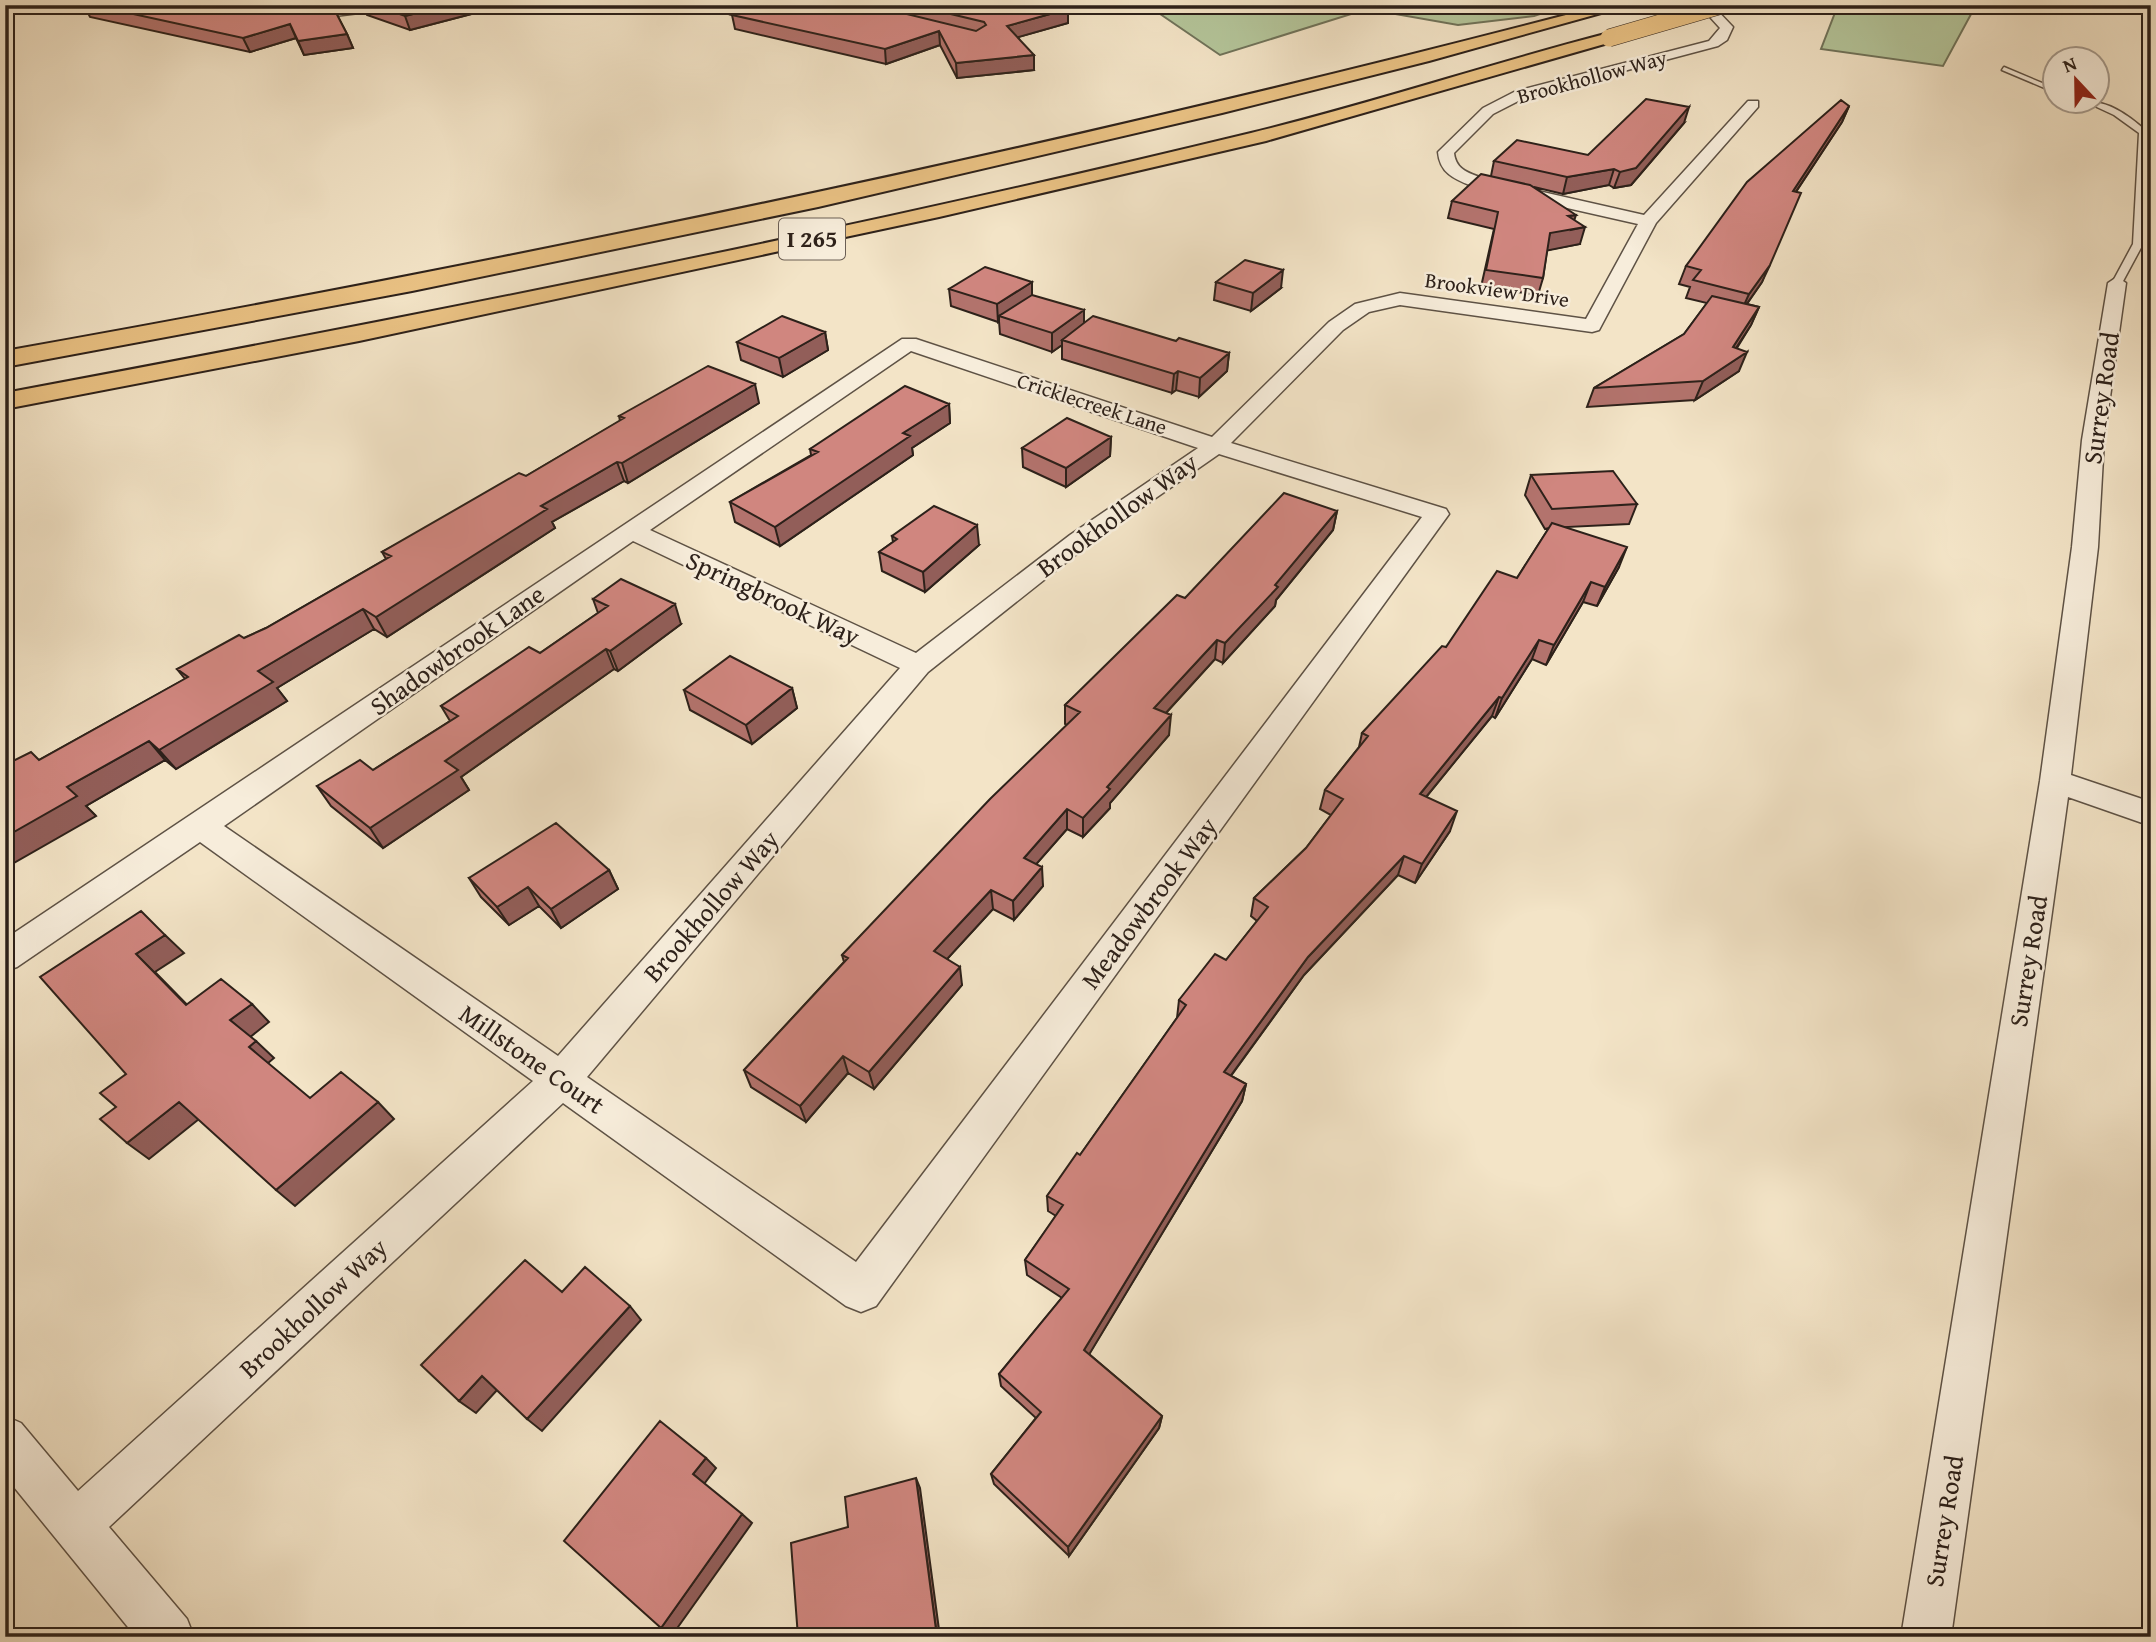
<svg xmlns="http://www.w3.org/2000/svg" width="2156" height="1642" font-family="'Gentium Book Plus',serif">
<rect width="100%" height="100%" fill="#f3e4c7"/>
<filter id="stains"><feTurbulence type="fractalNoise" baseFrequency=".00286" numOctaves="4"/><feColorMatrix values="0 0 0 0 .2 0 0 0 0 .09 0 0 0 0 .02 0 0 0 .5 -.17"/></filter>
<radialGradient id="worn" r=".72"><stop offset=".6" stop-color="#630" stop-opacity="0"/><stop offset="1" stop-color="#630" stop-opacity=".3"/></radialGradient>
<path fill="#b4c59a" stroke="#70735a" stroke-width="2" d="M1147,5H1567L1534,16L1458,25L1367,9L1220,55Z
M1838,5H1976L1943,66L1821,49Z"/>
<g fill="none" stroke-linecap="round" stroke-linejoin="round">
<path fill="#6f8076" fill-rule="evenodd" d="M1653,5H1679L1699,8L1697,9Z
M1730,5H1751L1715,9L1713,8Z"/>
<g stroke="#5e5245" stroke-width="3">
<path id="lane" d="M2004,67L2054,88V92L2002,70Z
M2086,102C2108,100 2132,118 2147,132L2143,244L2122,283L2117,286L2112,283L2133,244L2139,133L2114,115Z"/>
</g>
<g stroke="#5e5245" stroke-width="3">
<path id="street" d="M241,5C265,5 289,11 311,11C340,11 369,5 398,5L392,9L310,19Z
M1699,5H1712L1733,27L1727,40L1718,46L1526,97L1493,114L1454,153C1456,171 1470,173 1485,179L1644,215L1748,101H1758V107L1656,223L1599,330L1592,332L1400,305L1369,312L1343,330L1231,443L1446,509L1449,514L876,1306L861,1312L846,1306L563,1103L109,1527L187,1619L194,1637H136L5,1476V1416L21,1423L78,1491L533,1081L200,842L17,967L5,971V939L902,339H916L1212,437L1329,322L1355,304L1400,293L1586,319L1638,224L1474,187C1455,179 1440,174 1438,152L1483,108L1516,91L1709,41L1720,28ZM911,351L1198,448L1070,535L916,653L650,530ZM1219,454L1422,517L856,1262L587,1077L928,672L1088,545ZM633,541L900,668L558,1056L224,826Z
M2117,277L2126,283L2104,440L2098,547L2071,775L2151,802V826L2068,797L1951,1637H1901L2040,781L2072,547L2082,440L2108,283Z"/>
</g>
<g stroke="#2d211a" stroke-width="4">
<path id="highway" d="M1604,5H1630L1429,61L1222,113L818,207L412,291L5,367V351C543,255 1076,144 1604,5Z
M1609,33L1615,35V41L1266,141L939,217L359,341L5,409V393C422,315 839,233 1251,133C1371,104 1489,64 1609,33Z"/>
</g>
<use href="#lane" fill="#f7eddb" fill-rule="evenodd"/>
<use href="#street" fill="#f7eddb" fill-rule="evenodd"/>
<use href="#highway" fill="#eac284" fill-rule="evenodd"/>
<g stroke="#2d211a" stroke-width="18" stroke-linecap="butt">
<path id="highway-bridge" d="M1609,38L1722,5"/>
</g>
<use href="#highway-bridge" stroke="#eac284" stroke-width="17"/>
</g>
<path fill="#b3736d" stroke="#2d211a" stroke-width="2" d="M84,5H292L304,8L314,7L292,5H332L347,34L353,48L304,55L296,38L250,52L90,17Z
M363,5H506L410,30L367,15Z
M725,5H1049L1068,9V23L1018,37L1034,70L957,78L940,45L886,64L735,29L732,15L748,10Z
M1849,106L1842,122L1796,192L1762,282L1747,304L1759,307L1751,325L1737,348L1739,371L1695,400L1587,407L1594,388L1684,334L1707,303L1686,298L1690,287L1679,284L1686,266Z
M1684,123L1631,185L1614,188L1609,185L1563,194L1534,187L1574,220L1580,244L1547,250L1543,278L1538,295L1481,287L1494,229L1448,218L1452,201L1491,176L1494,161L1588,155Z
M1032,282V295L1084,324L1176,341L1229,353L1227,371L1199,397L1176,390L1172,393L1062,359V345L1052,352L1000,334L999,321L998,322L951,306L949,289Z
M1216,282L1281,288L1251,311L1214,300Z
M825,332L828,350L783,377L741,360L737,342Z
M759,403L628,483L624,481L552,522L555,528L387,637L374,629L277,688L287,701L176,769L165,760L86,806L96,816L39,760L185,679L177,669L266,628L386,559L382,552L526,476L620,421L619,416Z
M949,404L950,423L912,448L913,455L780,546L735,522L730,502L811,455L810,449Z
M1111,437L1110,456L1066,487L1023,467L1022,448Z
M1531,475L1637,504L1629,524L1566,527L1619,567L1597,606L1583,602L1546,665L1532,659L1495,718L1492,716L1426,797L1450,831L1415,883L1398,875L1304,975L1231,1076L1246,1084L1242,1101L1089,1354L1162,1416L1159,1428L1069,1556L994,1484L991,1474L1036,1418L1001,1386L999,1374L1062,1298L1027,1275L1025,1260L1056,1216L1048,1211L1047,1196L1080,1155L1177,1018L1179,1000L1226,960L1257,921L1251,916L1254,898L1306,848L1331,815L1320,809L1325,790L1359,747L1362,733L1446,647L1517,578L1549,528L1545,529L1525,495Z
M1337,511L1333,530L1276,600L1275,606L1223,663L1215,659L1166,713L1169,735L1110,803V808L1083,837L1067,829L1036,864L1043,886L1014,920L993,909L947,959L962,985L874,1089L848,1073L806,1122L751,1087L744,1070L844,962L842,955L1067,725L1065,724V705L1185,598Z
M892,536L979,545L925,592L882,571L879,552L893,542Z
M593,599L681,624L618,671L614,669L461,777L469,790L383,848L331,806L317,786L373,770L450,721L441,706L540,653L598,613Z
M792,688L797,708L752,744L690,710L684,690Z
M609,870L618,889L561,928L539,906L509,925L481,897L469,878Z"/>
<path fill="#925e59" stroke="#2d211a" stroke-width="2" d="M449,5H506L410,30L405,16Z
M1068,9V23L1008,40L1007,26Z
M290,24L296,38L250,52L243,38Z
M939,31L940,45L886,64L885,49Z
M347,34L353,48L304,55L298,41Z
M1034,55V70L957,78L956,63Z
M1849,106L1842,122L1785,208L1793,191Z
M1689,107L1684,123L1631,185L1614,188L1620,172Z
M1614,169L1609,185L1563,194L1567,177Z
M1576,215L1571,230L1585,227L1580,244L1545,251L1550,233L1568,216Z
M1770,265L1762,282L1741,312L1749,294Z
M1283,270L1281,288L1251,311L1253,293Z
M1032,282V300L999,316V321L998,322L997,304Z
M1759,307L1751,325L1725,365L1733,347Z
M1084,310V329L1062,340V345L1052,352V333Z
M825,332L828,350L783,377L779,358Z
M1747,352L1739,371L1695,400L1703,381Z
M1229,353L1227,371L1199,397L1200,378Z
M1178,371L1176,390L1172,393L1174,374Z
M755,384L759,403L628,483L622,463Z
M949,404L950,423L912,448L913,455L780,546L775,527L903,433Z
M1111,437L1110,456L1066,487V468Z
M617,462L624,481L552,522L555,528L387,637L376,617L541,506Z
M1337,511L1333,530L1276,600L1275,606L1223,663L1225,643Z
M977,525L979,545L925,592L923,572Z
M1627,547L1619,567L1597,606L1605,587Z
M1591,582L1583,602L1546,665L1554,645Z
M675,604L681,624L618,671L610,651Z
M363,609L374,629L277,688L287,701L176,769L159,750L258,671Z
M1217,640L1215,659L1153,727L1154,708Z
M1539,640L1532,659L1495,718L1502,698Z
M606,649L614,669L461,777L469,790L383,848L370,828L445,761Z
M792,688L797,708L752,744L746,725Z
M1499,697L1492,716L1413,813L1420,794Z
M1171,715L1169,735L1110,803V808L1083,837V818L1107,787Z
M149,741L165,760L86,806L96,816L5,868V837L67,787Z
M1067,809V829L1025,877L1024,858Z
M1457,811L1450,831L1415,883L1422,864Z
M1404,856L1398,875L1304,975L1221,1089L1224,1072L1308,957Z
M1042,867L1043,886L1014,920L1013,901Z
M609,870L618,889L561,928L551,909Z
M528,887L539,906L509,925L497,907Z
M991,890L993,909L937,970L934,951Z
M165,935L184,953L155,972L205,1023L136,954Z
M960,967L962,985L874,1089L869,1072Z
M252,1004L269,1022L249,1038L230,1020Z
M256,1041L274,1058L267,1064L249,1047Z
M843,1056L848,1073L806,1122L800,1106Z
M1246,1084L1242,1101L1084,1363V1350Z
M179,1102L199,1119L149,1159L127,1143Z
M378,1102L394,1119L295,1206L276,1190Z
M630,1306L641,1320L542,1431L527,1419Z
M482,1376L498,1389L476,1413L459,1401Z
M1162,1416L1159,1428L1069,1556L1068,1547Z
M706,1458L716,1468L704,1484L693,1474Z
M916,1478L920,1488L940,1637H937Z
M742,1514L752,1523L673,1634L661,1628Z"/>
<path fill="#d0867f" stroke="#2d211a" stroke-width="2" d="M92,5H292L304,8L332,5L347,34L298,41L290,24L243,38Z
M374,5H449L405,16Z
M761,5H870L976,31L986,25L984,22L913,5H1049L1068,9L1007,26L1034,55L956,63L939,31L885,49L732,15Z
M1646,99L1689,107L1636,168L1620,172L1614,169L1567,177L1494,161L1517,140L1588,155Z
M1841,100L1849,106L1793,191L1801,193L1770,265L1749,294L1693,280L1701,270L1686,266L1747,182Z
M1481,174L1530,185L1576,215L1568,216L1585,227L1550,233L1543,278L1486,270L1498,212L1452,201Z
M1245,260L1283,270L1253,293L1216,282Z
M985,267L1032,282L997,304L949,289Z
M1032,295L1084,310L1052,333L999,316Z
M1712,296L1759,307L1733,347L1747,352L1703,381L1594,388L1684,334Z
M782,316L825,332L779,358L737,342Z
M1093,316L1176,341L1179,338L1229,353L1200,378L1178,371L1174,374L1062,340Z
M708,366L755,384L622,463L617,462L541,506L547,509L376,617L363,609L258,671L273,682L159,750L149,741L67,787L77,796L5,837V765L31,752L39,760L188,677L177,669L239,635L244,638L266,628L391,556L382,552L519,473L526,476L624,418L619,416Z
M905,386L949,404L903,433L910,436L775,527L730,502L818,452L810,449Z
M1067,418L1111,437L1066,468L1022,448Z
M1613,471L1637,504L1552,509L1531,475Z
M1284,493L1337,511L1275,585L1278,587L1225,643L1217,640L1154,708L1171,715L1107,787L1110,789L1083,818L1067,809L1024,858L1042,867L1013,901L991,890L934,951L960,967L869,1072L843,1056L800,1106L744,1070L848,958L842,955L990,799L1080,712L1065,705L1177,595L1185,598Z
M934,506L977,525L923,572L879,552L897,539L892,536Z
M1552,523L1627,547L1605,587L1591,582L1554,645L1539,640L1502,698L1499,697L1420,794L1457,811L1422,864L1404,856L1308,957L1224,1072L1246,1084L1084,1350L1162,1416L1068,1547L991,1474L1041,1412L999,1374L1069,1289L1025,1260L1063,1205L1047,1196L1077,1153L1080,1155L1186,1005L1179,1000L1215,954L1226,960L1268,907L1254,898L1306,848L1343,799L1325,790L1368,736L1362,733L1442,646L1446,647L1497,571L1517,578Z
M621,579L675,604L610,651L606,649L445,761L458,770L370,828L317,786L360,760L373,770L458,716L441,706L529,647L540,653L608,606L593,599Z
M730,656L792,688L746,725L684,690Z
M556,823L609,870L551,909L528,887L497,907L469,878Z
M141,911L165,935L136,954L186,1005L221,979L252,1004L230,1020L256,1041L249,1047L310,1098L341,1072L378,1102L276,1190L179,1102L127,1143L100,1119L116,1107L100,1093L126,1074L40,977Z
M525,1260L562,1292L585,1267L630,1306L527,1419L482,1376L459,1401L421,1365Z
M660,1421L706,1458L693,1474L742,1514L661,1628L564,1541Z
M916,1478L937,1637H798L791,1543L848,1527L845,1497Z"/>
<g text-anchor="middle" stroke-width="5" stroke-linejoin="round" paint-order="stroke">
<g font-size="21" fill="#2d211a" stroke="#f7eddb">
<text transform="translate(1592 77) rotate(-15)" y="7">Brookhollow Way</text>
<text transform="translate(1497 290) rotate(8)" y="7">Brookview Drive</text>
<text transform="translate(1092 404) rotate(18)" y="7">Cricklecreek Lane</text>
</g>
<rect fill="#f7eddb" stroke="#6a5e54" stroke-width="2" x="779" y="218.5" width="66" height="41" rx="5"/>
<g font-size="24" font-weight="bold" fill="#2d211a">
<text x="812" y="247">I 265</text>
</g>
<g font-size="26" fill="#2d211a" stroke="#f7eddb">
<text transform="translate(2101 398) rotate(-82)" y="9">Surrey Road</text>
<text transform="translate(1117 515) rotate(-36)" y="9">Brookhollow Way</text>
<text transform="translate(773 598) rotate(25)" y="9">Springbrook Way</text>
<text transform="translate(457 650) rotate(-35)" y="9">Shadowbrook Lane</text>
<text transform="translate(1149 903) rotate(-53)" y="9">Meadowbrook Way</text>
<text transform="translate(711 906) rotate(-49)" y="9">Brookhollow Way</text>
<text transform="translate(2028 961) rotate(-81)" y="9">Surrey Road</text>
<text transform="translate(532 1059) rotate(35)" y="9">Millstone Court</text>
<text transform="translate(313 1308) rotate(-43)" y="9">Brookhollow Way</text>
<text transform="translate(1944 1521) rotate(-81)" y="9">Surrey Road</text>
</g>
</g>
<rect width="2156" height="1642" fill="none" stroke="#f3e4c7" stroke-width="28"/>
<rect x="7" y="7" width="2142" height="1628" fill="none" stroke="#2d211a" stroke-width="3.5"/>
<rect x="14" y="14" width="2128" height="1614" fill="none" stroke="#2d211a" stroke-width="2"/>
<g transform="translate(2076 80) rotate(338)"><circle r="33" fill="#f7eddb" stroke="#a69b8e" stroke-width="2"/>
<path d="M0-5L12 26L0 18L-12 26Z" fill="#8f2418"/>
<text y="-10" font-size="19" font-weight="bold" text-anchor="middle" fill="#2d211a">N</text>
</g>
<rect width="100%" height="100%" filter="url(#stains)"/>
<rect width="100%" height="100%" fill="url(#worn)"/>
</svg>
